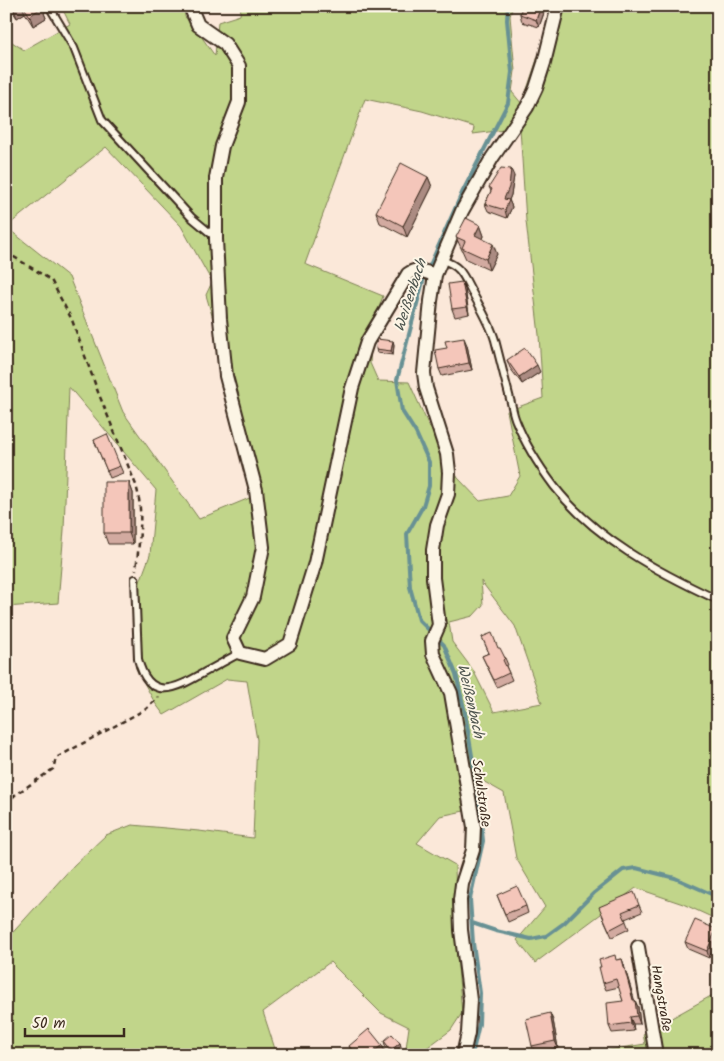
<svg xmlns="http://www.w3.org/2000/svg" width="724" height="1061" font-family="Kalam,sans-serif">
<rect width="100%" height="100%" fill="#fbe8d9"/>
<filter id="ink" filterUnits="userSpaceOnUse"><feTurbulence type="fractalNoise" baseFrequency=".02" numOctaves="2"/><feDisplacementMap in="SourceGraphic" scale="10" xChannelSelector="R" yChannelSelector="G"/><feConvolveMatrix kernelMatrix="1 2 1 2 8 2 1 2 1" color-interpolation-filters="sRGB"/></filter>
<g filter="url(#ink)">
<path fill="#c1d58a" stroke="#7e8054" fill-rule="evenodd" d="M61,6H184L185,17L196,29L215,56L218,22L240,15L241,6H513L510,16L515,71L512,92L522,104L550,21L552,6H718V920L683,904L636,888L535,963L517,940L545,907L516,858L504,793L481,780L464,811L440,816L417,843L455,865L457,956L462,1013L451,1030L417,1055H405L409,1027L381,1013L330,962L263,1012L277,1055H6V940L74,865L106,835L132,825L199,831L253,838L257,740L247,681L227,679L164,715L155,703L136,668L135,595L150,555L156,490L69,387L64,530L58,603L6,607V38L24,50L70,24ZM365,99L422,111L474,127L473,134L520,128L526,221L539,335L543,398L507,411L520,476L508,496L480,501L458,478L428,424L409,382L378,381L370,363L372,328L383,296L305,264ZM106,147L181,226L212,282L206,295L264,492L199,519L123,412L69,277L6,227ZM481,581L515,626L542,703L494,712L473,670L452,642L449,622L473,616L483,605Z
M718,992V1055H579L645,1044L643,1034Z"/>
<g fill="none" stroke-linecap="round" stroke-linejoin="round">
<path stroke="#689194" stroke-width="4" d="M472,923L496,931L531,939L546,936L564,923L594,893L623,870L636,868L675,878L718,897
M472,1055L479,1024L480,993L473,943L470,899L483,841L478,792L465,713L456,674L444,645L419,620L410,587L407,534L423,506L429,486V462L416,433L402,411L397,380L423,281L462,193L508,103L512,72L507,20L508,6"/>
<g stroke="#3b2a1e" stroke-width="10">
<path id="service" d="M49,6L74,48L102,120L191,217L215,237
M442,260C461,266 463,275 472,292C480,307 490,323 495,340C500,359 505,379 510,399C512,406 513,414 516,421C525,444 539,466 554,486C595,539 658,572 718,600
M135,579L138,659C149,703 176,689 205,672C217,666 228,659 240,653"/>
</g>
<g stroke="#3b2a1e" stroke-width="16">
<path id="minor" d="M190,6L198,25L225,44L239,66V102L222,146L216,178V239L220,319L226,376L256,490L263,547L253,597L233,638L240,653L265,659L290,644L315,563L352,388L367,342L408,274C417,267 425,272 435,275
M638,947L656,1055
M463,1055L468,1033L470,1000L461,930L460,900L462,884L473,850L474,827L451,693L433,654L432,641L439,625L433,578V550L437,525L448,494L449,472L447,454L426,388L424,373L431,301L435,275L462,211L492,158L527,107L536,88L544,63L558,6"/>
</g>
<path stroke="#3b2a1e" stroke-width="2.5" stroke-dasharray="5 4" stroke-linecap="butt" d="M6,252L51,280L72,320L98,392L136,485C144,513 139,542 136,570
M6,804L15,795L53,769L56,758L146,709L159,697"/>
<use href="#service" stroke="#fcf5e5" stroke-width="6"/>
<use href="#minor" stroke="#fcf5e5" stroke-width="12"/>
</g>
<path fill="#d2aaa0" stroke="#3b2a1e" d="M9,6H45L46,11L44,13L46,18L33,26L25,13L17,18Z
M522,6H545L546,7L539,27L522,22L520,14Z
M514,176L511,195L509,200L512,207L507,218L488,211L485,204L491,191L489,187Z
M428,177L432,187L407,237L380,223L376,212Z
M480,225L484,236L483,239L497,254L489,270L466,259L456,237Z
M462,282L465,289L469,314L455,317L452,309Z
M393,341L394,345L393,355L377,353L376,349Z
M467,345L472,370L442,376L439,369L447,348Z
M507,360L540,372L522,384L510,368Z
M94,440L120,466L123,473L110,478Z
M129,482L133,493V544H108L104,533Z
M482,637L498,648L505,658L508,665L506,666L512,680L497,687L482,656L489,653Z
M497,895L526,906L528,913L508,922Z
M639,905L642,912L625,919L629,929L612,937L602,915Z
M716,929L718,933V939L709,958L688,949L685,942Z
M622,959L634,1000L638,1007L640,1024H633L634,1031L612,1033L609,1026L623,1001L619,987L606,990L603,983L617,960Z
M553,1020L558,1048L535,1053L532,1046Z
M384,1041L400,1043L401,1047L393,1054L385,1045Z
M349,1046L385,1052L381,1055H354L352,1053Z"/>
<path fill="#ab8b82" stroke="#3b2a1e" d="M14,6H22L25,13L17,18L13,7Z
M40,6H44L46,11L44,13L46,18L33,26L30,16Z
M541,6H545L546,7L539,27L536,20Z
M511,169L514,176L511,195L509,200L512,207L507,218L505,210L504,199Z
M428,177L432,187L407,237L403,226Z
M480,225L484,236L479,246L475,235Z
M493,244L497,254L489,270L486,259Z
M462,282L465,289L469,314L467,307Z
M464,338L467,345L472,370L469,363Z
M393,341L394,345L393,355L391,351Z
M537,365L540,372L522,384L519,377Z
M129,482L133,493V544L129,533Z
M716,929L718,933V939L709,958L707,951Z
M622,959L636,1005L635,1000L638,1007L640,1024L637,1016L633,1000Z
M550,1013L553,1020L558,1048L555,1041Z
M630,1017L633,1024L634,1031L631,1023Z
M400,1043L401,1047L393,1054L391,1050Z
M382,1045L385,1052L381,1055H370Z"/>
<path fill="#f4c6ba" stroke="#3b2a1e" d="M23,6H41L42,7L30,16Z
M522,6H541L536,20L520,14Z
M401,163L428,177L403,226L376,212Z
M501,168L511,169L509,187L504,199L509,200L505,210L485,204L492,189L489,187Z
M466,218L480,225L475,235L493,244L486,259L462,248L465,241L456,237Z
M462,282L467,307L452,309L448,284Z
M464,338L469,363L439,369L435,350L447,348L445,341Z
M377,339L393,341L391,351L376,349Z
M525,348L537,365L519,377L507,360Z
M107,434L120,466L107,471L94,440Z
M104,482H129V533H104Z
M492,633L498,648H500L505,658L503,660L509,673L494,680L482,656L489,653L482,637Z
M517,886L526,906L505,914L497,895Z
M634,892L639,905L622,912L626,921L609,930L599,907Z
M695,920L716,929L707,951L685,942Z
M615,955L616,960L622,959L633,1000H635L637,1016L630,1017L631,1023L609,1026L607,1003L623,1001L616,979L603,983L599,967H601L599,960Z
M550,1013L555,1041L532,1046L526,1019Z
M369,1029L382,1045L370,1055H357L349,1046Z
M392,1034L400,1043L391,1050L384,1041Z
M440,1048L447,1055H433Z"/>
</g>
<g text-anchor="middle" stroke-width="4" stroke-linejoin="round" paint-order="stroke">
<g font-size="14" fill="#3b2a1e" stroke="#fcf5e5">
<text transform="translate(482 793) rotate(82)" y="5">Schulstraße</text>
<text transform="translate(662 998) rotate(80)" y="5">Hangstraße</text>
</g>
<g font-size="15" font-style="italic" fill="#4e554f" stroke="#fcf5e5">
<text transform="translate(410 295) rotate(-72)" y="5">Weißenbach</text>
<text transform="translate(471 701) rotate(77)" y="5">Weißenbach</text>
</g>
</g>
<rect width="724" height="1061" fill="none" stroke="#fcf5e5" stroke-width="25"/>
<rect x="12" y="12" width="699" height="1036" fill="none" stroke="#3b2a1e" stroke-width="2" filter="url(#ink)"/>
<path d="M25 1028v8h99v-8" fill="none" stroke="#3b2a1e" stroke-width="2.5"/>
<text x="32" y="1028" font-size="15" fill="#3b2a1e" stroke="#fcf5e5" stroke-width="4" paint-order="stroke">50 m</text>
</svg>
